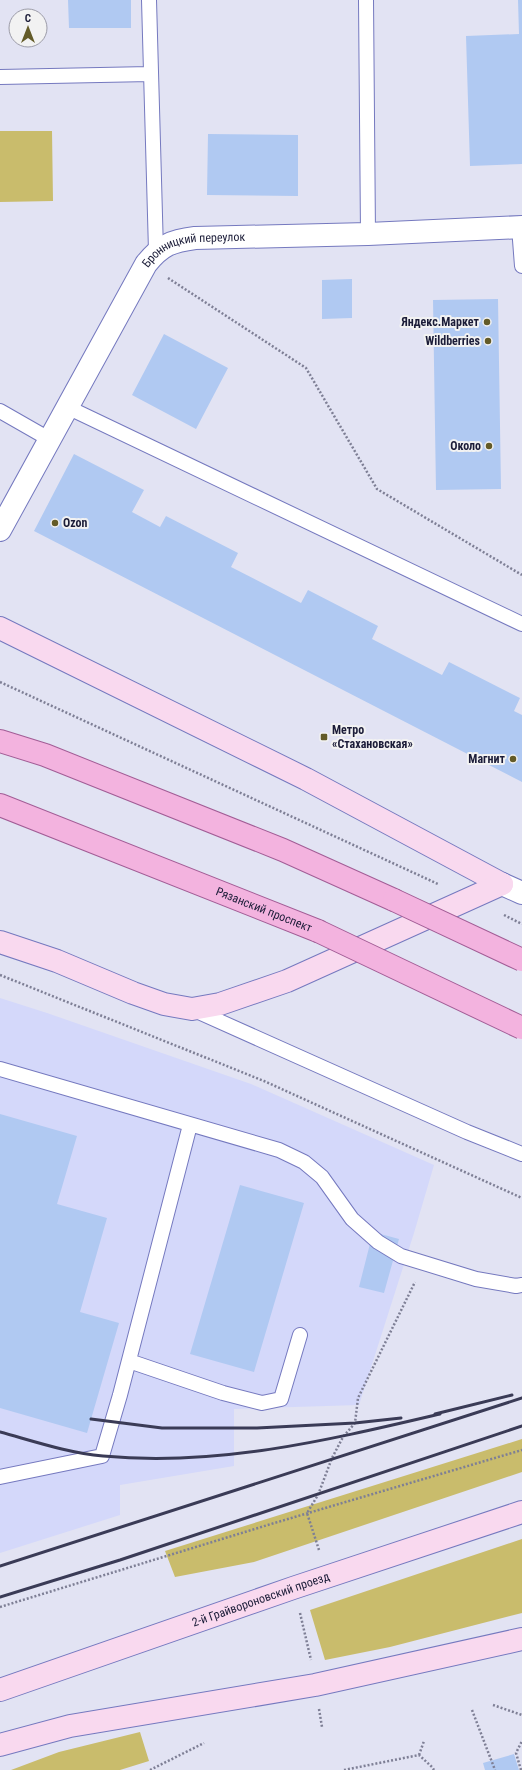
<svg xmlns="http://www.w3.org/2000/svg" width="522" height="1770" font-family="'Roboto Condensed',sans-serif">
<rect width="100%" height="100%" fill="#e2e3f3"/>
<path fill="#d4d8fa" d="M0,998L47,1013L251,1084L434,1165L414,1233L359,1405L234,1409V1466L120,1485V1515L0,1553Z"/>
<path fill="#c9bc6c" d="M0,131H52L53,201L0,202Z
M522,1439V1472L254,1562L175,1577L165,1551Z
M522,1539V1613L390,1647L325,1660L310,1610Z
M140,1732L149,1761L120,1770H11L59,1752Z"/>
<path fill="#b0c9f2" d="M68,0H131V28H69Z
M518,0H522V164L470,166L466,36L519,34Z
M208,134L298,135V196L207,195Z
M352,279V318L322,319V280Z
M498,299L501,489L436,490L433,300Z
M164,334L228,368L196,429L132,395Z
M74,454L144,490L132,512L160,527L166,516L238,553L231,567L301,603L308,590L378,626L372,639L442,675L449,662L520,698L514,711L522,715V782L34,531Z
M0,1114L77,1136L57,1204L107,1218L80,1312L119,1323L87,1433L0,1408Z
M240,1185L304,1203L254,1372L190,1354Z
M373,1232L399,1239L384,1293L359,1287Z
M514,1754L519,1770H485L483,1763Z"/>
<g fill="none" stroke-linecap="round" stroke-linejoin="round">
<g stroke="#7579bf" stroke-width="16">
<path id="lane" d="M149,0L156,251
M366,0L368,234
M0,77L150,74
M519,227L522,266
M67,407L522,624
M0,411L49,439
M192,1009L467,1132L522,1154
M0,1069L279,1150L304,1162L322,1177L352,1219L378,1242L401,1256L476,1279L516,1286L522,1285
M129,1361L223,1393L262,1403L281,1399L300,1335
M0,1477L102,1456L120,1395L190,1125"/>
</g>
<g stroke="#7579bf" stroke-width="24">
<g id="street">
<path id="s1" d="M0,530L146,264C161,245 172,241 195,238L368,234L522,227"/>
<path d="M502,884L522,893"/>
</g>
</g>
<g stroke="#7579bf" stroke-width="24">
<g id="secondary">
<path d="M0,628L306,779L502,884"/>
<path d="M0,942L57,961L133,993L164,1004L192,1009L220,1004L287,981L502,884"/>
<path id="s2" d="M0,1690L293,1588L522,1512"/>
<path d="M0,1745L70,1726L315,1685L522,1639"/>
</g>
</g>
<g stroke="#a25d96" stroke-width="24">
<g id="primary">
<path d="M0,741L45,755L283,850L394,900"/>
<path id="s3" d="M0,805L318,931"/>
</g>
</g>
<path stroke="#7e7f95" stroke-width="2.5" stroke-dasharray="2 2" stroke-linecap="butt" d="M168,278L306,368L377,489L522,575
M0,682L438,884
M504,915L522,924
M0,975L264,1081L522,1198
M319,1550L307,1513L318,1495L332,1458L343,1437L355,1423L358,1398L415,1282
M0,1607L271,1524L522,1450
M300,1613L311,1660
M493,1705L522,1715
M319,1709L322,1727
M472,1710L495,1770
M419,1755L424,1741
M150,1770L204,1743
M344,1770L419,1755L432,1767L434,1770
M521,1770L516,1753L522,1741"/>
<use href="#lane" stroke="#fff" stroke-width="14"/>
<use href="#street" stroke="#fff" stroke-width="22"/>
<use href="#secondary" stroke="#f9d9ef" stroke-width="22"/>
<use href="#primary" stroke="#f3b3df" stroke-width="22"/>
<path stroke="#3a3b56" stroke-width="3" d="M435,1414L512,1395
M91,1419L162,1428H257L355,1423L401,1418
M0,1432C33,1441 68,1453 103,1456C217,1467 329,1440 440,1414
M0,1566L522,1398
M0,1597L120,1560L522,1426"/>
<g stroke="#a25d96" stroke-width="24" stroke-linecap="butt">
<path id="primary-bridge" d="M394,900L522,960
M318,931L522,1028"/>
</g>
<use href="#primary-bridge" stroke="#f3b3df" stroke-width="22"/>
</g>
<g fill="#635b28" stroke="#f2f2f2" stroke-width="1.5">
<circle cx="487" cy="322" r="4"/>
<circle cx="488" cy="341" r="4"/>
<circle cx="489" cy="446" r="4"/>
<circle cx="55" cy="523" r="4"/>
<rect x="320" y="733" width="8" height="8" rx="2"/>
<circle cx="513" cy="759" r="4"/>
</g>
<g text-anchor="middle" stroke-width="4" stroke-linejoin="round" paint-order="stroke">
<g font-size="12" fill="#1b1c38" stroke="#f2f2f2">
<text dy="4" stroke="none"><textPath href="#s1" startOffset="356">Бронницкий переулок</textPath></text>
<text dy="4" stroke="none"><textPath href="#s3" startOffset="284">Рязанский проспект</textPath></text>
<text dy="4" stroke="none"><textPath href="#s2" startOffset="276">2-й Грайвороновский проезд</textPath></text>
</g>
<g font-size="12" font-weight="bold" fill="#1b1c38" stroke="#f2f2f2" text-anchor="end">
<text x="479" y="326">Яндекс.Маркет</text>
<text x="480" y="345">Wildberries</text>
<text x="481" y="450">Около</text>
<text x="63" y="527" text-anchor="start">Ozon</text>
<text x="332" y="734" text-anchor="start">Метро<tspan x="332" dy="14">«Стахановская»</tspan></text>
<text x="505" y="763">Магнит</text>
</g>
</g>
<g transform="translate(28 28)"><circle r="19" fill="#f2f2f2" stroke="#9c9ca8"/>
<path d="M0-3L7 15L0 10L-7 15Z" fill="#635b28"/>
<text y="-6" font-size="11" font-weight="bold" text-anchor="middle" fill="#1b1c38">С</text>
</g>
</svg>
